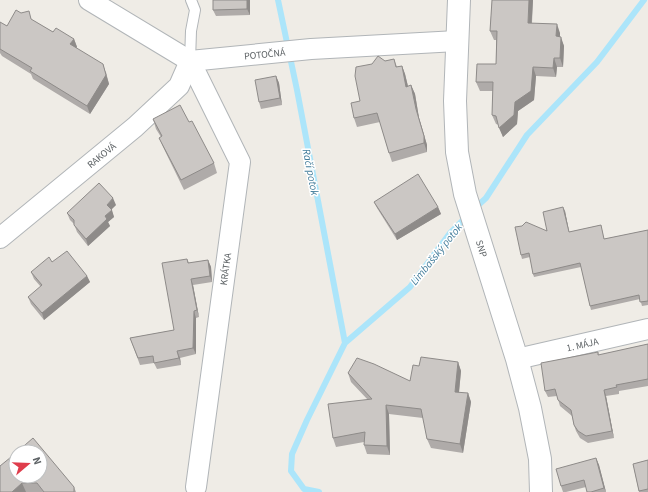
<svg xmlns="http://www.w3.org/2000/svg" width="648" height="492" font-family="'Source Sans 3',sans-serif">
<rect width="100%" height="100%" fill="#efece6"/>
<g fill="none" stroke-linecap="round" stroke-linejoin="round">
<path stroke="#ace5fa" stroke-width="6" d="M278,0L297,90L345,343
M474,209L486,198L527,135L597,62L644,0
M319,492L304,489L291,471L292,454L307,420L345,343L410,287L450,233L467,216"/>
<g stroke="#b1b5b8" stroke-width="12">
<path id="service" d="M190,61L191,31L195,10L191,0"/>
</g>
<g stroke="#b1b5b8" stroke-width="22">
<g id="minor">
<path id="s1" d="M89,0L190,61L311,49L457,41"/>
<path d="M190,61L240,162L196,487"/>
<path id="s2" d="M0,238L135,127L179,86L190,61"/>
<path id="s3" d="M517,359L648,329"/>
</g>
</g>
<g stroke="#b1b5b8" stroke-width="24">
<g id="tertiary">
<path id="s4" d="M459,0L455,101L457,152L465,194L517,359L530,408L540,459L541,492"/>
</g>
</g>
<use href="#service" stroke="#fff" stroke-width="10"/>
<use href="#minor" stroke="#fff" stroke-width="20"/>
<use href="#tertiary" stroke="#fff" stroke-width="22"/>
</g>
<path fill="#afaba9" d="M250,0V15L216,16L213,10Z
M492,0H533L532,23L560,33V37L564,46L563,67H557L556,77L536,76L534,100L518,111L517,124L503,137L499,125L496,124L492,115L493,91H480L476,82L496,64V40H494L490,31Z
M32,20L53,32L74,39L77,47L76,48L106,72L109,84L90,114L33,79L31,74L2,56L0,53V22L7,26Z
M394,59L397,67L402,66L405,74L408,86L411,85L415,94L419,118L427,145V152L392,162L389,153L380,122L357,127L354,118L360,101L385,61Z
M276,76L279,83L282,105L261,109L259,102Z
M153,119L189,122L214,163L217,173L184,190L163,147L159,138L161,137L156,129Z
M374,202L438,207L441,214L397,240L377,208Z
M116,205L111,209L114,217L108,222L110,226L88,246L77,232L74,224L70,220L67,213Z
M565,211L569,232L601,225L604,239L648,230V305L642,306L640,299L591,310L581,267L534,277L533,274L530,257L522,259L521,255L547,231Z
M187,259L189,263L208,260L211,267L212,282L193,285L199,317L196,318V354L180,358L181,365L157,369L154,363L140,365L130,338L174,330Z
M52,262L87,276L90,282L44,320L31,304L28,297L41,287L34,279L31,272Z
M648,344V386L619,391V394L606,396L614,438L588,443L580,438L576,431L574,425L572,416L560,406L557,396L548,397L545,391L598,352L599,355Z
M458,362L461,371L459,393H468L471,402L463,453L431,448L427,439L423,418L389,414L390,455L367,454L364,445V442L336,447L333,438L368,400L351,382L348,373L410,381L419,366Z
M596,458L599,465L606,492H587L586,487L566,492H563L561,486Z
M648,460V492H639L633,464Z
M0,466L74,487L76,492H0Z"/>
<path fill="#8e8b89" d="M247,0H250V15L247,9Z
M529,0H533L531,32L528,23Z
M557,24L560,33V45L556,36Z
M561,37L564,46L563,67L560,58Z
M74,39L77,47L73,53L70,44Z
M554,58L557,67L556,77L553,68Z
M103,64L109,84L90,114L87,106Z
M402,66L405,74L410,95L406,87Z
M533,67L536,76L534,100L518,111L517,124L503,137L499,128L515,102Z
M276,76L279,83L282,105L280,98Z
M411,85L415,94L419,118L427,145V152L424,143Z
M113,198L116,205L109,212L107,205Z
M438,207L441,214L397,240L395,234Z
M563,207L565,211L570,236L569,232Z
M112,210L114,217L108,222L110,226L88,246L86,239L105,216Z
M208,260L211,267L212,282L210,276Z
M87,276L90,282L44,320L42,313Z
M191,279L193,285L199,317L197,310Z
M194,311L196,318V354L193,348Z
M177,351L180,358L181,365Z
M458,362L461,371L458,401L455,392Z
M604,390L606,396L614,438L612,431Z
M468,393L471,402L463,453L460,444Z
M386,405L389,414L390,455L387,446Z
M596,458L599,465L606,492L604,488Z
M22,483L26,492H12Z"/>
<path fill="#cbc7c4" stroke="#8e8b89" d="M213,0H247V9L213,10Z
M492,0H529L528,23L557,24L556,36L561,37L560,58H554L553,68L533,67L531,91L515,102L514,115L499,128L496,116L492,115L493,82H476L477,64H496L497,31H490Z
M16,10L21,13L29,11L31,19L53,32L56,28L74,39L70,44L103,64L106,75L87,106L30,71L32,68L0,49V22L7,26Z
M378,56L385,61L394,59L396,67L402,66L406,87L411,85L416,109L424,136V143L389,153L377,113L354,118L351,103L360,101L355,76L356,67L372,64Z
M276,76L280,98L259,102L255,80Z
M180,105L189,122L192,121L214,163L181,180L159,138L162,136L153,119Z
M418,174L438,207L395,234L374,202Z
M99,183L113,198L107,205L112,210L105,216L107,219L86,239L74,225V220L67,213Z
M563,207L569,232L601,225L604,239L648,230V301L640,302L639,295L590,306L580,263L533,274L529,253L521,255L515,227L522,226L526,222L547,231L543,212Z
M67,251L87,276L42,313L28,297L42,285L31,272L49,257L52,262Z
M187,259L188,263L208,260L210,276L191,279L197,310L194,311L193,348L177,351L179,358L154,363L153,356L138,358L130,338L174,330L162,263Z
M648,344V379L616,385L617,387L604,390L612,431L586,436L578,431L574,425L571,410L558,400L555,389L545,391L541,363L598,352V355Z
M421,357L458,362L455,392L468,393L460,444L427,439L421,409L386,405L387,446L364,445L365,432L333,438L328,404L372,399L348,373L357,358L374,364L410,381L413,365L419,366Z
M33,438L74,487V492H44L37,483H22L12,492H0V466L16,453V476H40V452H17Z
M596,458L604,488L591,492H587L584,480L561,486L556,469Z
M648,460V489L639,491L633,464Z"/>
<g text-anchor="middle" stroke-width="3" stroke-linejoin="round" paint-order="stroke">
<g font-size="10" fill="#5e6366" stroke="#fff">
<text dy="4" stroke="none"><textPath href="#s1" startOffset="193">POTOČNÁ</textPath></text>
<text dy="4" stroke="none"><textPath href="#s2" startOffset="131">RAKOVÁ</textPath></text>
<text dy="4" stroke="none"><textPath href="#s4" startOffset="252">SNP</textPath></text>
<text transform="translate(225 269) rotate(-82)" y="4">KRÁTKA</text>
<text dy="4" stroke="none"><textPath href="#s3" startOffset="67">1. MÁJA</textPath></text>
</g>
<g font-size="11" font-style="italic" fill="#437d9b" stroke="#fff">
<text transform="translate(311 172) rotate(79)" y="4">Račí potok</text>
<text transform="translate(436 254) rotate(-51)" y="4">Limbašský potok</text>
</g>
</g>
<g transform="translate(28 464) rotate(71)"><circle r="19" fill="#ffffff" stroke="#bfc1c2"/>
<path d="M0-3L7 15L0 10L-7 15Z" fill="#df3d4c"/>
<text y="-6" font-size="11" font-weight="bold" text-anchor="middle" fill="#5e6366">N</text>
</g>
</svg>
